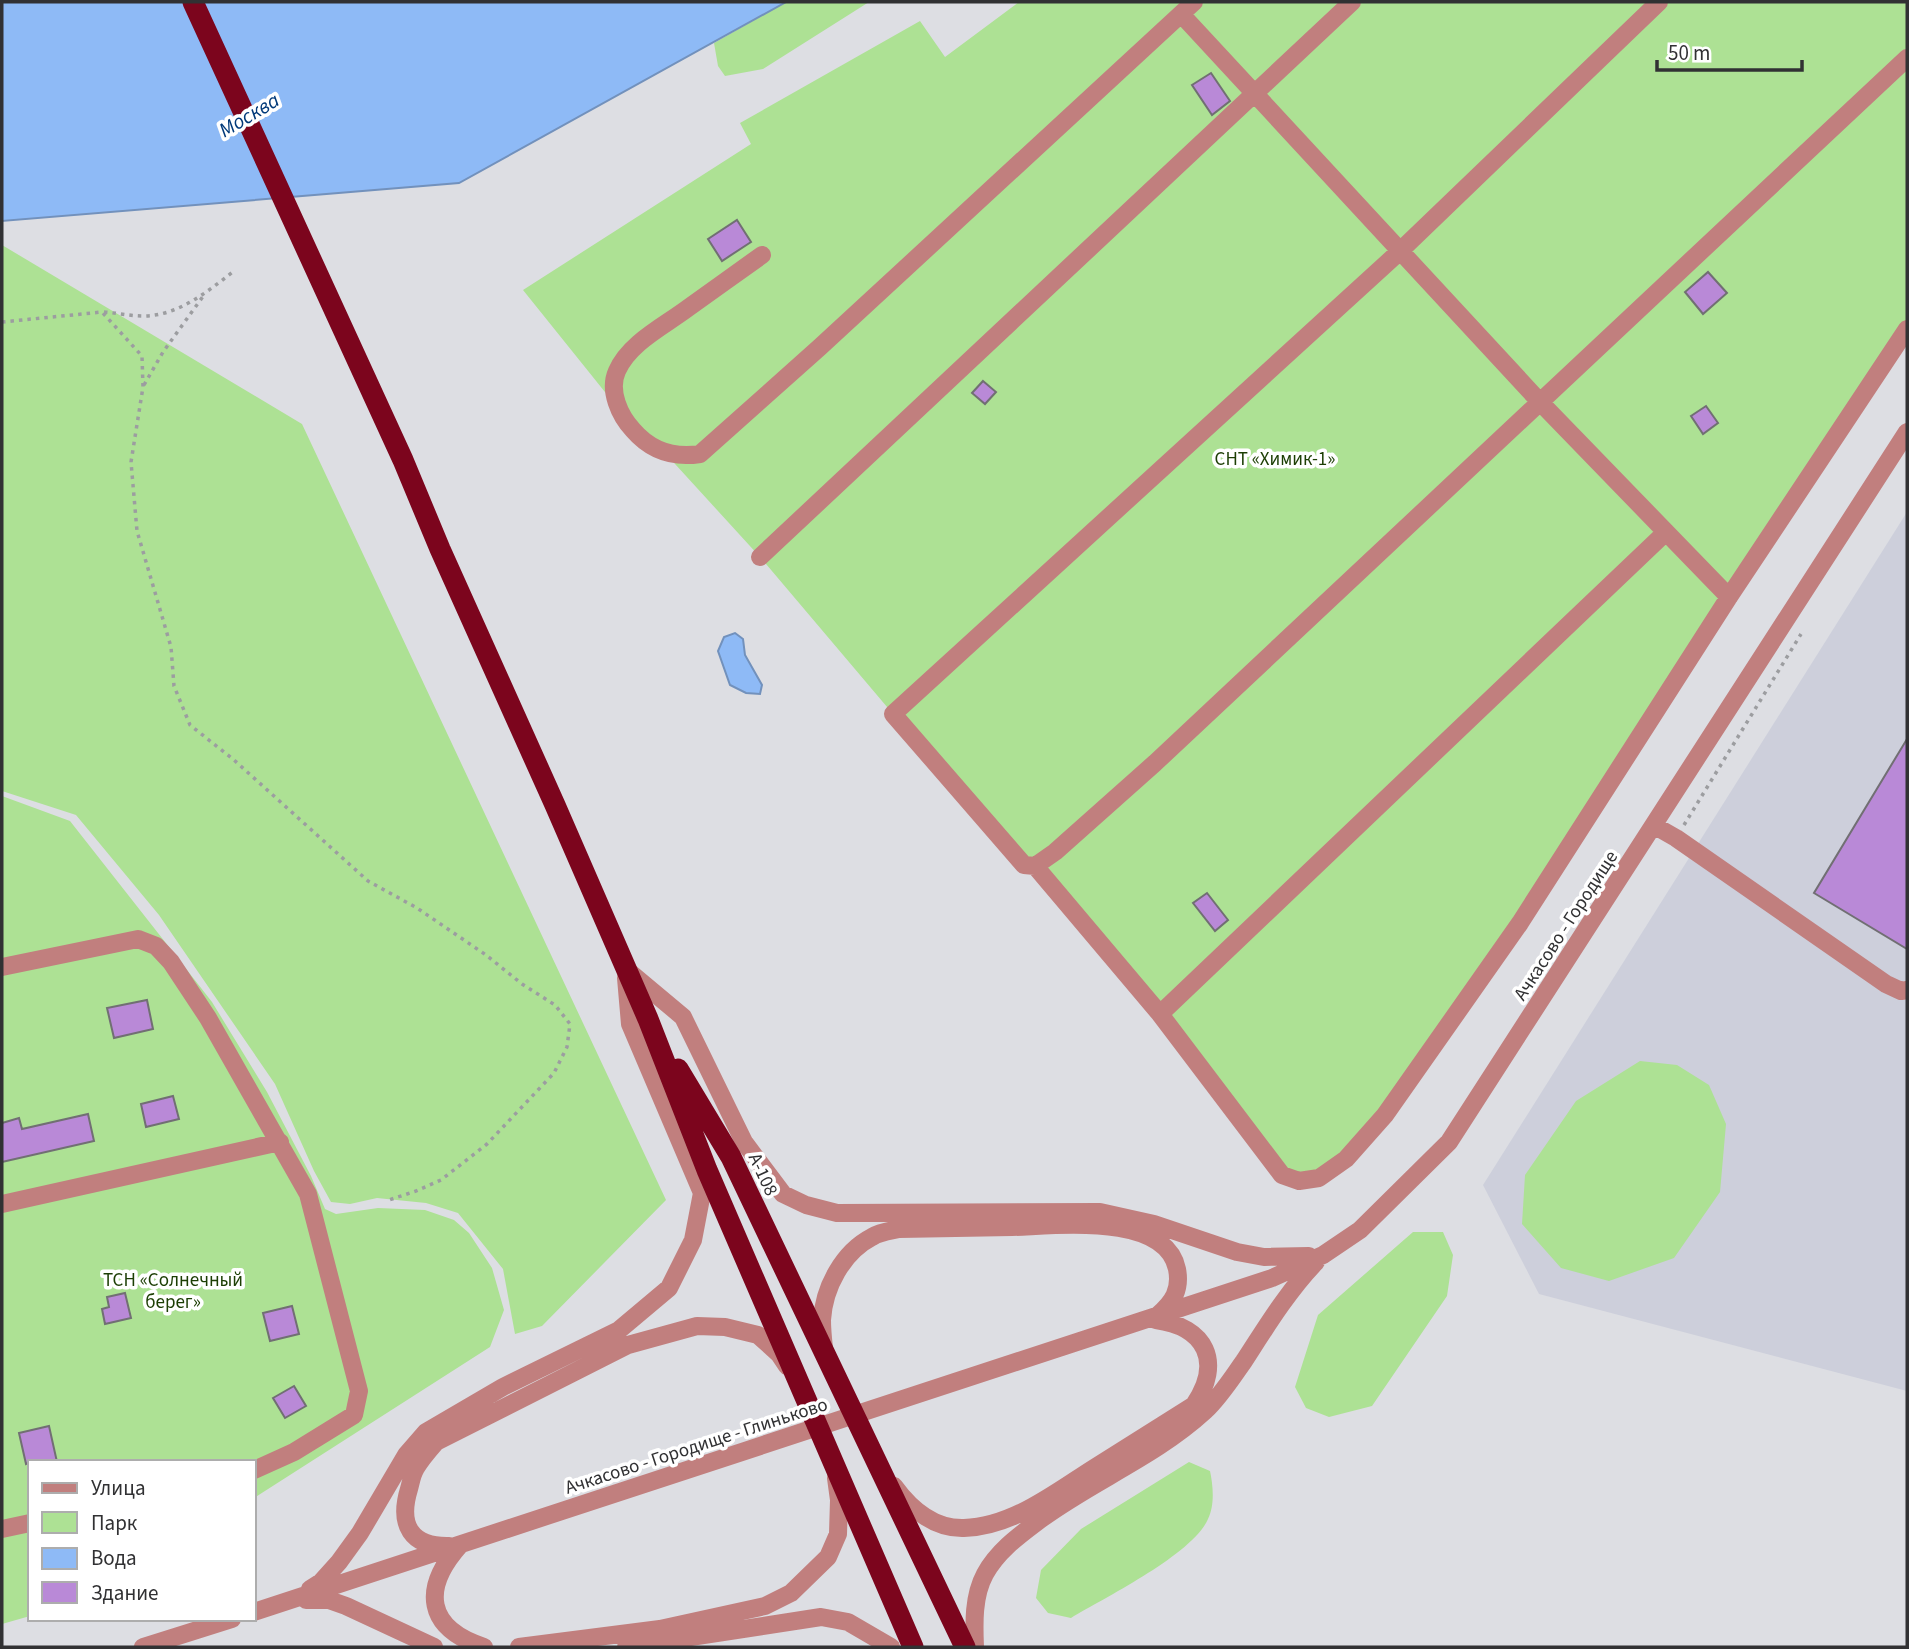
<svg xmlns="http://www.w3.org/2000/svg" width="1909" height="1649" font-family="'Source Sans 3',sans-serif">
<rect width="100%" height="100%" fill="#dddee3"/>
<path fill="#cdcfdb" d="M1907,512V1391L1539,1294L1483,1185Z"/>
<path fill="#ade194" d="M786,2H869L763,69L725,76L718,66L714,43Z
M1019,2H1907V329L1385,1115L1319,1178L1282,1175L1160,1014L893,714L760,557L665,453L617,407L523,290L751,144L740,123L920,21L945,57Z
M2,245L302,424L666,1200L542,1326L515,1334L503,1269L458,1213L426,1203L377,1198L350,1204L331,1202L314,1171L275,1084L159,915L76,815L2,791Z
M2,796L70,821L158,933L212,1002L267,1092L311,1176L325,1209L336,1214L378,1208L425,1210L454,1220L469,1233L492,1268L504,1310L490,1347L254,1498V1462H30V1616L2,1624Z
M1640,1061L1677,1065L1709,1085L1726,1124L1720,1192L1674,1258L1609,1281L1561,1268L1522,1224L1525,1175L1576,1101Z
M1413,1232H1443L1453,1255L1447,1296L1372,1406L1329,1417L1306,1408L1295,1387L1318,1315Z
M1189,1462L1210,1471C1213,1485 1215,1505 1208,1519C1193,1554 1106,1597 1071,1618L1048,1613L1036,1598L1041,1570L1081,1529Z"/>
<path fill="#8ebaf6" stroke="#7291bc" stroke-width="2" d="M2,2H786L459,183L2,221Z
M735,633L743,639L745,655L762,685L760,694L746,693L730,685L718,651L724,637Z"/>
<path fill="#b989d7" stroke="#716f73" stroke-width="2" d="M1211,73L1230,101L1212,115L1192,85Z
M737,220L751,242L722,261L708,239Z
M1708,272L1727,293L1703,314L1685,292Z
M983,381L996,392L985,404L972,393Z
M1706,406L1718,423L1703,434L1691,416Z
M1907,739V949L1814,893Z
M1207,893L1228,920L1215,931L1193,903Z
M147,1000L153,1029L114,1038L107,1008Z
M173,1096L179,1119L146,1127L141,1104Z
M88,1114L94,1141L2,1162V1123L19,1118L22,1129Z
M125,1293L131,1318L105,1324L102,1309L109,1307L107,1297Z
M292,1306L299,1334L270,1341L263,1313Z
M294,1386L306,1406L285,1418L273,1398Z
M49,1426L57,1462H30L26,1464L19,1433Z"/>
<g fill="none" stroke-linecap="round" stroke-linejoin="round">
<path stroke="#9c9da0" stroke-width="3.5" stroke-dasharray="3.5 5" stroke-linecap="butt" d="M104,312C117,313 130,316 143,316C178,316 207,292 234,271
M2,322L102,312L142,356L143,387L131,462L137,531L171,647L174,686L190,725L234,760L368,881L417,908L486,955L522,984L555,1005L570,1024L567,1047L554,1073L487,1144L441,1180L416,1191L389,1200
M144,385L163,352L204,295
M1684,825L1801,634"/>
<path stroke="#c17f7e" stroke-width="18" d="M1659,2L1399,252L893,714L1024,865L1035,866L1055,852L1155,763L1907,58
M1181,14L1540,402L1729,597
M762,255C737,273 713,290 688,308C664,326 629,343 617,371C608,391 620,416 633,430C651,451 674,458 700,454L820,347L1194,2
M760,557L1352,2
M1655,826L1676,838L1886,984L1901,991L1907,990
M1035,866L1160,1014L1282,1175L1299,1181L1319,1178L1346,1159L1385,1115L1520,923L1729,597L1907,329
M2,967L138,939L156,946L171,962L208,1018L308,1194L359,1391L354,1415L294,1452L254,1470
M628,971L683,1017L744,1142L783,1194L806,1205L837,1213L1100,1212L1154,1224L1237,1252L1264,1257L1309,1256
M1160,1014L1666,532
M2,1204L280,1142
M824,1348C823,1339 822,1329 822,1320C824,1287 843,1252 872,1237C880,1232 890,1231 899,1229C937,1228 974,1228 1012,1227C1055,1226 1165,1212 1177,1269C1181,1290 1173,1302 1158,1315
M894,1486C910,1508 934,1529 964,1528C1012,1527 1056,1492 1094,1468C1127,1447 1161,1426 1194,1405C1223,1362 1206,1327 1156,1320
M2,1529L30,1523
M460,1545C421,1589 426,1628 484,1647
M449,1546C411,1547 398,1525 409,1489C411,1482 412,1474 416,1468C421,1459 429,1450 436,1442L628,1345L697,1326L725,1327L758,1335L779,1354L787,1366
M310,1589L321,1582L339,1562L360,1533L406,1455L426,1432L503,1387L619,1330L669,1288L693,1240L702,1193L630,1024L626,978
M306,1600H329L346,1606L434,1647
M254,1612L1272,1278L1323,1255L1360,1230L1449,1142L1907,432
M143,1647L232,1619
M519,1647L660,1629L765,1606L791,1593L828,1557L838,1534L839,1500L836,1478
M626,1647L821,1617L848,1622L891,1647
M975,1647C974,1624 973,1596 985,1574C997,1552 1017,1537 1037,1522C1090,1482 1155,1457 1205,1411C1220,1397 1232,1378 1244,1361C1266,1327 1288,1291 1316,1262"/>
<path stroke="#7c051d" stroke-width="21" d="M193,2L403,460L440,549L555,805L648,1019L707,1170L913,1647
M678,1069L731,1157L965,1647"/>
</g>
<g text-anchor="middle" stroke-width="7" stroke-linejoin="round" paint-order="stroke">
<g font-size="19" fill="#1c3e04" stroke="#fff">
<text x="1275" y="465">СНТ «Химик-1»</text>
<text x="173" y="1286">ТСН «Солнечный<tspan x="173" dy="22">берег»</tspan></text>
</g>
<g font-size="19" fill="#313133" stroke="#fff">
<text transform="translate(1565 925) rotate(-57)" y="7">Ачкасово - Городище</text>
<text transform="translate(764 1174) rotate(65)" y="7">А-108</text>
<text transform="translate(696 1445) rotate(-18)" y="7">Ачкасово - Городище - Глиньково</text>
</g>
<g font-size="21" font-style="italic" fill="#003979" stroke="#fff">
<text transform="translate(249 115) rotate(-31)" y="7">Москва</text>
</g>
</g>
<rect width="1909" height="1649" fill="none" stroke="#313133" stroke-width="7"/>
<rect x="28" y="1460" width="228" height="161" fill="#ffffff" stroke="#adadad" stroke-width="2"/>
<rect x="42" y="1483" width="35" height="10" fill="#c17f7e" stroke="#adadad" stroke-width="2"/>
<text x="91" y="1495" font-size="21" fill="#313133">Улица</text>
<rect x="42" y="1512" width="35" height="21" fill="#ade194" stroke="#adadad" stroke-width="2"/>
<text x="91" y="1530" font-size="21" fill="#313133">Парк</text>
<rect x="42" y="1548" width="35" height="21" fill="#8ebaf6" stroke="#adadad" stroke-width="2"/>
<text x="91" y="1565" font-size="21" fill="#313133">Вода</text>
<rect x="42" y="1582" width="35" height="21" fill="#b989d7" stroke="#adadad" stroke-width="2"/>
<text x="91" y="1600" font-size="21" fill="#313133">Здание</text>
<path d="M1657 60v10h145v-10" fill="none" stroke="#313133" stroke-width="3.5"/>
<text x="1668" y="60" font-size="21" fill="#313133" stroke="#ffffff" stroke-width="5" paint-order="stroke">50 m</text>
</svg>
